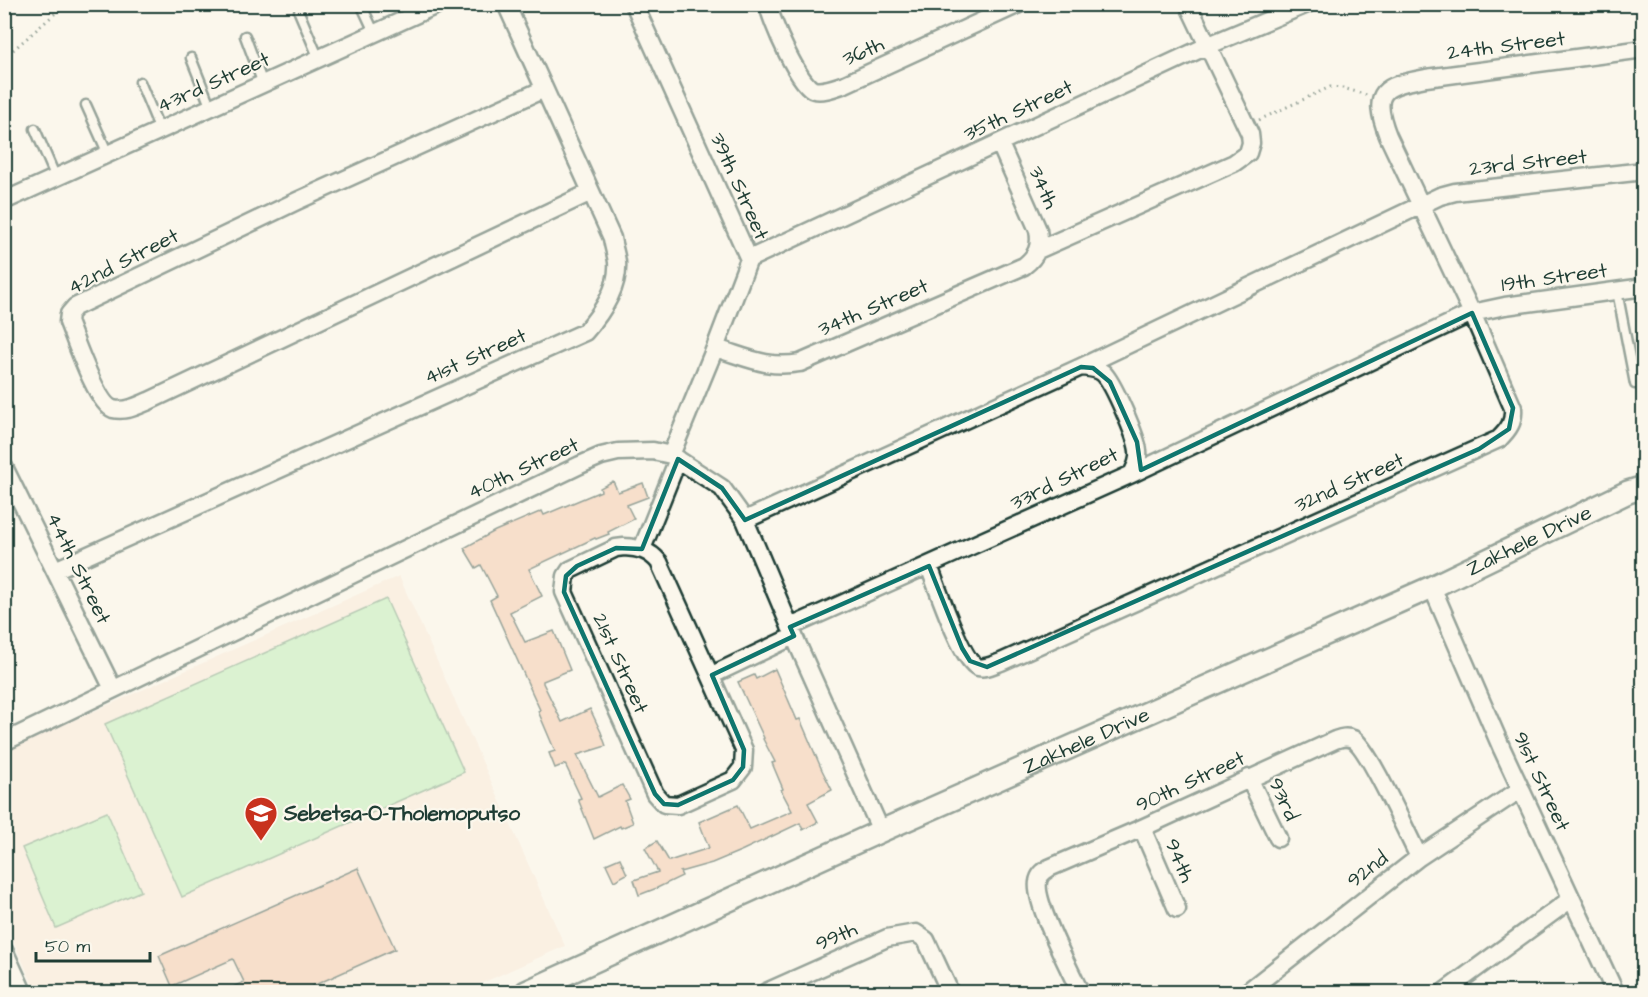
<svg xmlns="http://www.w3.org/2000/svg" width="1648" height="997" font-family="'Architects Daughter',sans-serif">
<rect width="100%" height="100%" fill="#fbf7ec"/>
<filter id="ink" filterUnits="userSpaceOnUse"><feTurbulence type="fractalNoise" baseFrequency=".0167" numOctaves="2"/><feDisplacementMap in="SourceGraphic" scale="12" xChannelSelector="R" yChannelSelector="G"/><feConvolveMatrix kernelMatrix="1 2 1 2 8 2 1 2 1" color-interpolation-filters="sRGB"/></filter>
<g filter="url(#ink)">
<path fill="#f8e6d6" d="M399,576L565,946L462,992H36L5,922L4,761L9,749Z"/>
<path fill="#b3ecaf" stroke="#699472" stroke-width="1.5" d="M386,599L464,772L182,897L105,724Z
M107,812L141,891L56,928L22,848Z"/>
<path fill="#f1c0a2" stroke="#1f3d34" stroke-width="1.5" d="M613,481L618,492L643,483L648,497L627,505L634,519L608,532L609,534L596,539L595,538L529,569L542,596L510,612L525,642L554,631L570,670L543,681V683L562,722L590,709L601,732L606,746L577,755L598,797L622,785L630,799L625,801L633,823L621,828L620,826L594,839L578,799L581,798L565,764L555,768L549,753L555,751L538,711L540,710L490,600L497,596L481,565L476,568L464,548L495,531L542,511L544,515L601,491L600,488Z
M775,669L797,720L800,719L822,770L832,790L808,803L818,822L803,830L800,823L743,850L712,863L680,872L682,876L657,888L639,895L634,880L658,872L645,848L657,841L669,861L709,848L699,822L738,805L750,829L792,811L781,790L783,789L772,763L775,762L763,739L764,738L738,682L754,675L756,679Z
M620,858L627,874L614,881L606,864Z
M358,868L395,949L297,993H220L244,982L233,959L172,986L159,956Z"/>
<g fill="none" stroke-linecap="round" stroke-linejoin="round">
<g stroke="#1f3d34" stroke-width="13">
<path id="service" d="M361,4L375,34
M299,12L319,59
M245,36L263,84
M191,58L211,108
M140,82L160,130
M86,105L108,154
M35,129L56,178
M1617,291L1635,384"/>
</g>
<g stroke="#1f3d34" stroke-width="21">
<path id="minor" d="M634,4L749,259L715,348L671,455
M768,4C770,19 800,87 814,90C824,92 836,87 845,84L1019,4
M544,89L297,201L75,307L69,314L68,322C75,339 97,404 113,409C126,412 137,406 149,401L591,192
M4,201L439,4
M1038,250L1234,163L1248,153L1251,143L1250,134L1188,4
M749,259L1207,46L1307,4
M715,348C746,357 767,369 800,363L1024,266C1037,256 1041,246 1038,230L1000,144
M1081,367C1089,368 1097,368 1103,373C1113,382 1137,438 1138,451C1139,460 1136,466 1132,474
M4,467L113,689
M745,520L1081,367L1440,196L1455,192L1644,171
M624,547C639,548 649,550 659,562L744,750L743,767L733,780L678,805L664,804L655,794L564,592L566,576L570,570L616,548Z
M642,549L678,459
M929,566C936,584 962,662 978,667C986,669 994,664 1001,662L1499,439C1509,429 1514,422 1513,408L1472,313L1388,136C1370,90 1384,86 1426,78L1644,49
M55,570L585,332C601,314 619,288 617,262C616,254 613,246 612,238L506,4
M1432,587L1502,749L1615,992
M790,627L1132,474L1472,313L1505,306L1644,287
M712,675L794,636
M4,742L580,465L601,456L618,452L653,451L671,455L722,488L745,520L794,636L881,831
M1249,778L1278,838
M1142,828L1177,909
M4,950L23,992
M766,992L887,938L916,933L926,940L950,992
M1080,992C1070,970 1034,903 1038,882C1039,875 1043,872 1049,868L1142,828L1335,740C1341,738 1346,736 1353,739C1369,748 1408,836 1419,857
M1247,992L1419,857L1521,789
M1444,992L1571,899"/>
</g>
<g stroke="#1f3d34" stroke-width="26">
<g id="tertiary">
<path id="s1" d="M526,992L881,831L1432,587L1628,492L1644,487"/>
</g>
</g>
<path stroke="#1f3d34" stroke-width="3" stroke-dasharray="1.5 4.5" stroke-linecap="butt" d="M4,58L66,4
M1259,120L1330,87L1343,88L1367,95"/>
<use href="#service" stroke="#fbf7ec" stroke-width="8"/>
<use href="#minor" stroke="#fbf7ec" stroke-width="16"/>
<use href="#tertiary" stroke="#fbf7ec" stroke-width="21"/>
</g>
</g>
<path d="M0 0H1648V997H0ZM1472,313L1513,408L1509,429L1479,449L987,667L970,661L962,648L929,566L790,627L794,636L712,675L744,750L743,767L733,780L678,805L664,804L655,794L564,592L566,576L577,566L616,548L642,549L678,459L722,488L745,520L1081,367L1093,368L1110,382L1137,442L1141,470Z" fill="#fbf7ec" fill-opacity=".55" fill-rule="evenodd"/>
<path fill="none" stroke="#0f766e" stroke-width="4.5" stroke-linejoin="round" d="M1472,313L1513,408L1509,429L1479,449L987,667L970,661L962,648L929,566L790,627L794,636L712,675L744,750L743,767L733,780L678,805L664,804L655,794L564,592L566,576L577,566L616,548L642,549L678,459L722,488L745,520L1081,367L1093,368L1110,382L1137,442L1141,470Z"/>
<defs>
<g id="school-pin" transform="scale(1.725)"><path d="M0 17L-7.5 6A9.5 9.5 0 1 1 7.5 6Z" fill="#c8321e" stroke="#fbf7ec"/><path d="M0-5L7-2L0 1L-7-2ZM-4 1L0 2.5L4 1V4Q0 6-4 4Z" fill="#fff"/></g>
</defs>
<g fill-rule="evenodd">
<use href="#school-pin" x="261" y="813"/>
</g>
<g text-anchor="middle" stroke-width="4.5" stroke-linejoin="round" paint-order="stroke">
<g font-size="21" fill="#1f3d34" stroke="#fbf7ec">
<text transform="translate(1506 45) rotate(-7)" y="7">24th Street</text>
<text transform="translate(863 51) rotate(-24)" y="7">36th</text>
<text transform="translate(213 82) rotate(-24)" y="7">43rd Street</text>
<text transform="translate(1018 110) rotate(-25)" y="7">35th Street</text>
<text transform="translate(1528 162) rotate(-6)" y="7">23rd Street</text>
<text transform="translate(740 186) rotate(66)" y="7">39th Street</text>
<text transform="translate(1044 187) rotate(66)" y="7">34th</text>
<text transform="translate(123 261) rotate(-27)" y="7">42nd Street</text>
<text transform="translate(1554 277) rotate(-8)" y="7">19th Street</text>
<text transform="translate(873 307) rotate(-23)" y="7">34th Street</text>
<text transform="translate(475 356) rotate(-24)" y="7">41st Street</text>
<text transform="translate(523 468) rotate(-25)" y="7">40th Street</text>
<text transform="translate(1064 478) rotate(-26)" y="7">33rd Street</text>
<text transform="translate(1349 482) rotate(-24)" y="7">32nd Street</text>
<text dy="7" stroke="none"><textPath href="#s1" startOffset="1100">Zakhele Drive</textPath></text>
<text transform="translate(79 568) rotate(64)" y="7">44th Street</text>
<text transform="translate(621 663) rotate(66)" y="7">21st Street</text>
<text dy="7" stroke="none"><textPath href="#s1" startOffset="614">Zakhele Drive</textPath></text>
<text transform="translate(1190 781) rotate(-25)" y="7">90th Street</text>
<text transform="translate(1542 781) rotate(65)" y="7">91st Street</text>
<text transform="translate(1284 799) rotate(65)" y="7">93rd</text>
<text transform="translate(1180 860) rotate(67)" y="7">94th</text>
<text transform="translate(1367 869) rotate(-38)" y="7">92nd</text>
<text transform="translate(836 936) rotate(-24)" y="7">99th</text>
</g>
<g font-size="21" font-weight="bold" fill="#1f3d34" stroke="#fbf7ec" text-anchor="start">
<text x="284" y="820">Sebetsa-O-Tholemoputso</text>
</g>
</g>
<rect width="1648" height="997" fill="none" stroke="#fbf7ec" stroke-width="24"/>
<rect x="12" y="12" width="1624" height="973" fill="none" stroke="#1f3d34" stroke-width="2" filter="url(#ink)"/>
<path d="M36 952v9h114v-9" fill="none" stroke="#1f3d34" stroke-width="3"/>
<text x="45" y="952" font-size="18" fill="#1f3d34" stroke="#fbf7ec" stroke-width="4.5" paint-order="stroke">50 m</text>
</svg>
